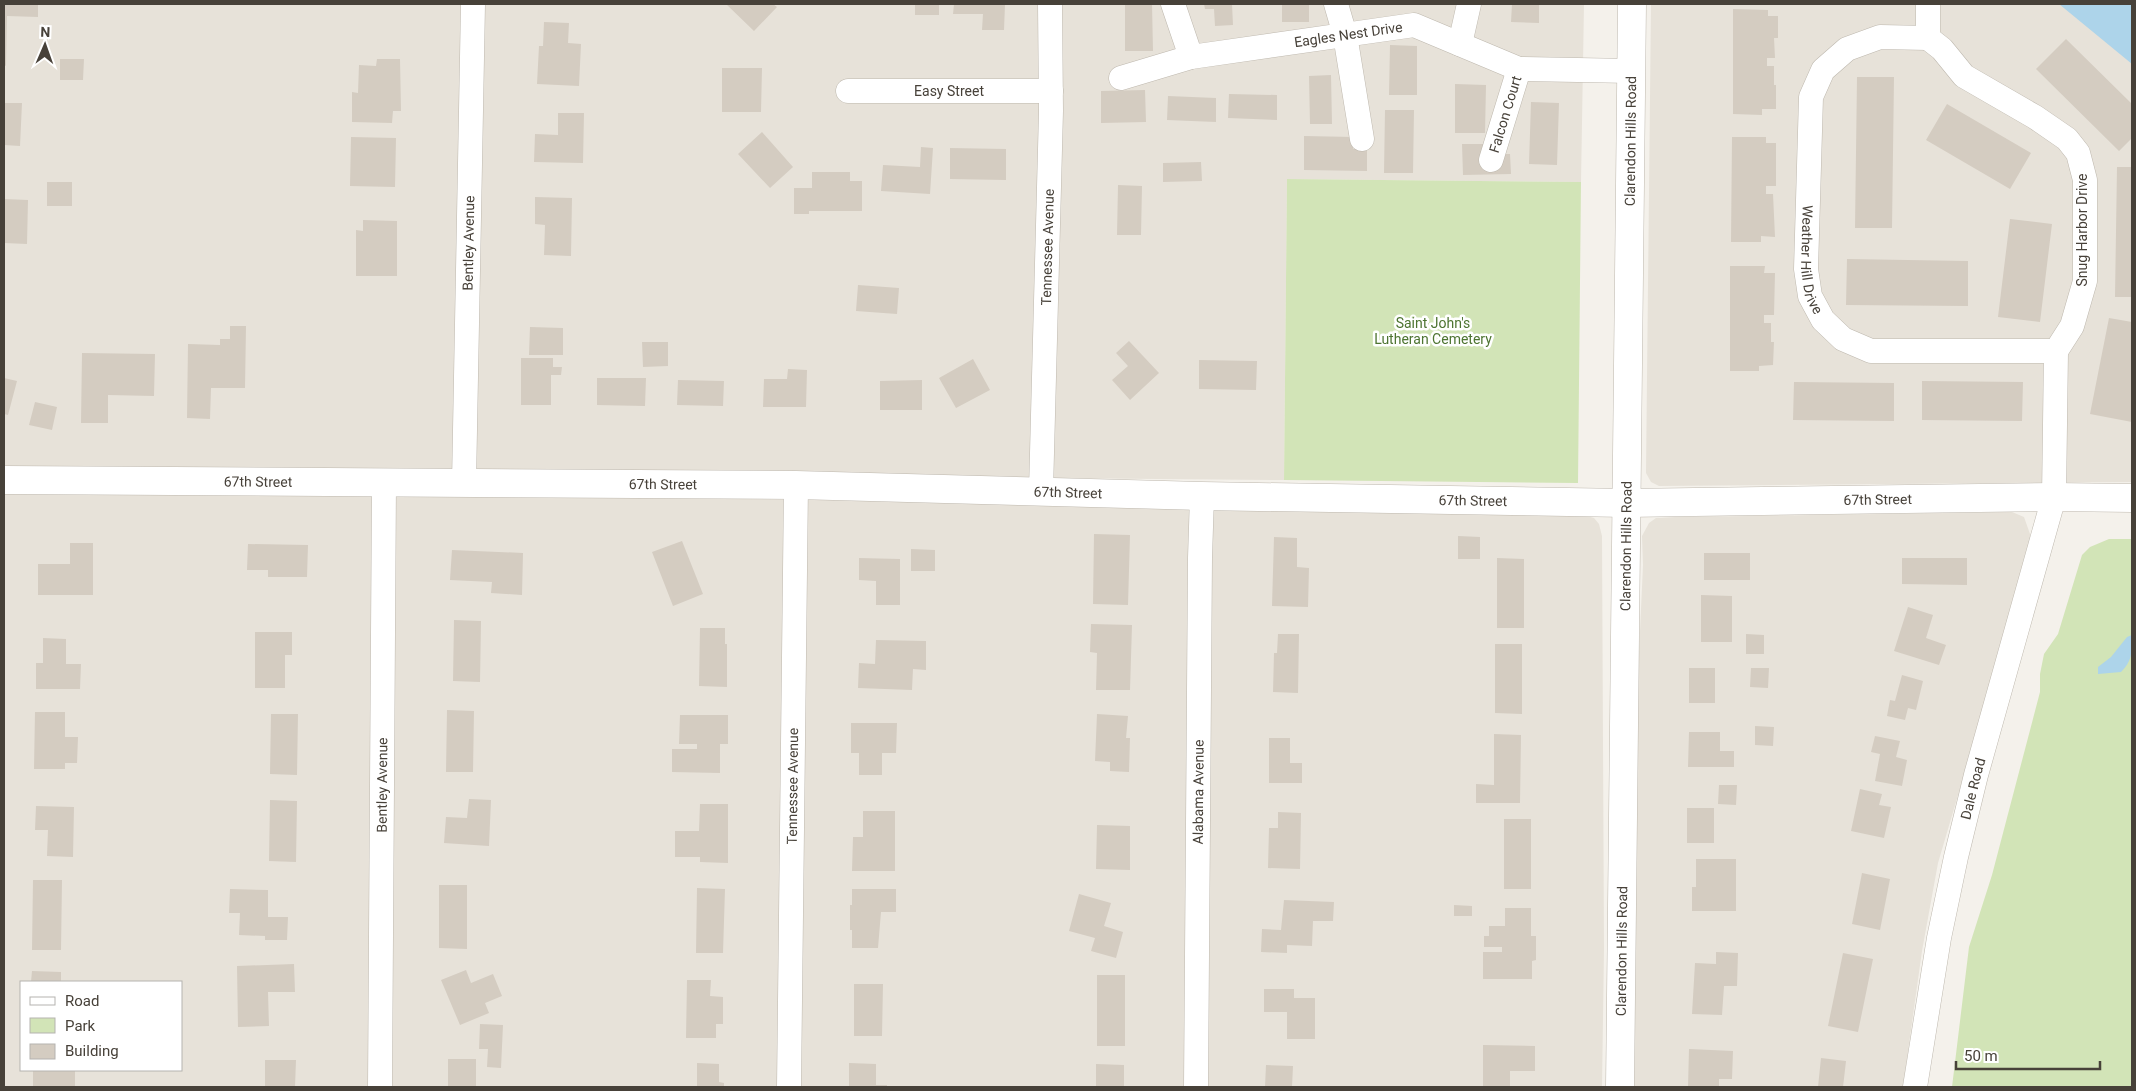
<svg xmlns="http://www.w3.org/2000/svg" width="2136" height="1091" font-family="Roboto,sans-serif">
<rect width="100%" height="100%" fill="#f4f1eb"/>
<path fill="#e7e2d9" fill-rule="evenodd" d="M4,4H1584L1581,182L1287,179L1284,480L4,469Z
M1651,4H2132V482L1659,486L1651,482L1646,473Z
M4,490L1063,503L1584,515L1594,518L1599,524L1602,536L1604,949L1602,1087H4ZM21,982H181V1070H21Z
M2012,512L2024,517L2030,534V551L1938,863L1922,951L1903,1087H1630L1633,786L1643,565L1642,536L1649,523L1656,518L1675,517Z"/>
<path fill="#d2e4b7" d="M1287,179L1581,182L1578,483L1284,480Z
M2109,539H2132V1087H1952L1969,947L1992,875L2040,692V674L2044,654L2058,634L2082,555L2090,547Z"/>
<path fill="#add4ea" d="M2059,4H2132V64Z
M2132,635C2132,651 2133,660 2121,672L2098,674V667L2111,657L2127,637Z"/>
<path fill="#d4ccc1" d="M4,4H38V17L7,16L6,66L4,65Z
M726,4H773L777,7L754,31Z
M915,4H939V15H915Z
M954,4H1005L1004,30H982L983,14H953Z
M1125,4H1152L1153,51H1125Z
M1204,4H1232L1233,25L1215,26L1214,9H1205Z
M1282,4H1309V22H1282Z
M1512,4H1539V23L1511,22Z
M1733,9L1768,10V16H1778V38H1774L1775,58H1767V66H1774V85H1776V109H1762V115L1733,114Z
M544,22L569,23L568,43L581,44L579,86L537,84L539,46H543Z
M2066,39L2132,104V138L2119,151L2036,69Z
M1390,45L1417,46V95H1389Z
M60,59H84L83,80H60Z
M377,59H400L401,111H393L392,123L352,122V92L358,93L359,65L376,66Z
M722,68H762L761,112H722Z
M1331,75L1332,124H1310L1309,76Z
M1857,77H1894L1892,228H1855Z
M1455,84L1486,85L1485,133H1455Z
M1145,90L1146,122L1101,123V91Z
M1229,94L1277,95V120L1228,118Z
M1168,96L1216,98V122L1167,120Z
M1531,102L1559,103L1557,165L1529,164Z
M4,103H22L20,146L4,145Z
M1947,104L2031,153L2010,189L1926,140Z
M1385,110H1414L1413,173H1384Z
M558,113H584L583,163L534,162L535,134L558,135Z
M762,132L793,167L770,188L738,154Z
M1304,136L1354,137L1353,149H1367V171L1304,170Z
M351,137L396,138L395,187L350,186Z
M1732,137H1766V143H1776V186H1766V194H1773L1775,237L1761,236V242H1731Z
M1462,144H1501V154H1510L1511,174L1463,175Z
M921,147L933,148L930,194L881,191L883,165L920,167Z
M950,148L1006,149V180L950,179Z
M1201,162L1202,181L1163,182V163Z
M2117,167H2132V297H2115Z
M812,172H850V181H862V211H809V214H794V188H812Z
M47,182H72V206H47Z
M1118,185L1142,186L1141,235H1117Z
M535,197L572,198L571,256L544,255L545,225L535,224Z
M4,199L28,200L27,244L4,243Z
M2010,219L2052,224L2040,322L1998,317Z
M363,220L397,221V276H356V230L363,231Z
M1847,259L1968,261V306L1846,305Z
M1730,266H1765L1764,273H1775L1774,315H1764V323H1771V342H1774L1773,365L1759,366V371H1730Z
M858,285L899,288L897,314L856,311Z
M2109,318L2132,322V422L2090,414Z
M230,326H246L245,388H211L210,419L187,418L188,344L220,345V339H230Z
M530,327L563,328V355H529Z
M1129,341L1159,373L1130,400L1112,380L1128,366L1116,353Z
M642,342H668V366L643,367Z
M82,353L155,354L154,396L108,395V423H81Z
M521,358H553V367H562L561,375H551V405H521Z
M973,359L990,390L956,408L939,378Z
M1199,360L1257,361L1256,390L1199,389Z
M788,369L807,370L806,407H763L764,379H787Z
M4,378L17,381L8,415L4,414Z
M597,378H646L645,406L597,405Z
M678,380L724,381L723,406L677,405Z
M922,380V410H880V381Z
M1922,381L2023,382L2022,421L1922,420Z
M1794,382L1894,383V421L1793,420Z
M35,402L57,407L52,430L29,425Z
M1094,534L1130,535L1128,605L1093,604Z
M1458,536L1480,537V559H1458Z
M1274,537L1297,538V567L1309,568L1308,607L1272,606Z
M682,541L703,594L673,606L652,552Z
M70,543H93V595H38V564H70Z
M248,544L308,545L307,577H268V570H247Z
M911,549L935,550V571H911Z
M452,550L523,553L522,595L491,593L492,582L450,580Z
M1704,553H1750V580H1704Z
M859,558L900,559V605H876V581L859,580Z
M1497,558L1524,559V628H1497Z
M1902,558H1967V585L1902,584Z
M1701,595L1732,596V642H1701Z
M1908,607L1933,615L1926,638L1946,645L1939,665L1894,651Z
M454,620L481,621L480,682L453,681Z
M1091,624L1132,625L1130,690H1096L1097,653L1090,652Z
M700,628H725V644H727V687L699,686Z
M255,632H292V655H285V688H255Z
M1278,634H1299L1298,693L1273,692L1274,653H1277Z
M1746,634L1764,635V654H1746Z
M43,638L66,639V664H81L80,689H36V663H43Z
M876,640L926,641V670L913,669L912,690L858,688L859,663L875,664Z
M1495,644H1522V714L1495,713Z
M1689,668H1715V703H1689Z
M1751,668H1769L1768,688L1750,687Z
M1902,675L1923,681L1916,710L1908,708L1905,720L1887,716L1890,700L1895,701Z
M447,710L474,711L473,772H446Z
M35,712H65V737H78L77,763H65V769H34Z
M271,714H298L297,775L270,774Z
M1097,714L1128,716L1126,738H1130L1129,772L1110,771V762L1095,761Z
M680,715H728V744H720V773L672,772V749H697V744H679Z
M851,723H897L896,753H882V775H859V753H851Z
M1755,726L1774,727L1773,746L1755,745Z
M1689,732H1720V751H1734V767H1688Z
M1494,734L1521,735L1520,803H1476V784L1494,785Z
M1875,736L1900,741L1896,757L1907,760L1902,786L1875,781L1880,754L1871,752Z
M1269,738H1290V763H1302V783H1269Z
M1719,785H1737L1736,805L1718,804Z
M1860,789L1882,794L1879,805L1891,807L1884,838L1851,831Z
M469,799L491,800L489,846L444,843L446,817L467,818Z
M270,800L297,801L296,862L269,861Z
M700,804H728V863L700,862V857H675V831H699Z
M36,806L74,807L73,857L47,856L48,830H35Z
M1687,808H1714V843H1687Z
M863,811H895V871H852L853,837H863Z
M1278,812L1301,813L1300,869L1268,868L1269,828H1278Z
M1504,819H1531V889H1504Z
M1097,825L1130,826V870L1096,869Z
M1696,859H1736V911H1692V887H1696Z
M1862,873L1890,879L1880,930L1852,924Z
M33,880H62L61,950H32Z
M439,885H467V949L439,948Z
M697,888L725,889L723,953H696Z
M230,889L268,890V917H288L287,940H265V936L239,935L240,913H229Z
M852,889H896V912H881L878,948H852V930H850V905H852Z
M1079,894L1111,903L1104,926L1123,932L1116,958L1091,951L1095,938L1069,931Z
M1284,900L1334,902L1333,921H1313L1312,946L1287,945V953L1261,952L1262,929L1281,930Z
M1454,905L1472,906V916H1454Z
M1505,908H1531V936H1536V960L1532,961V979H1483V952H1502V947H1484V936H1489V926H1505Z
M1716,952L1738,953L1737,986H1724L1722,1015L1692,1014L1695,963L1716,964Z
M1843,953L1873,959L1858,1032L1828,1026Z
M294,964L295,992H268L269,1026L238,1027L237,966Z
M466,970L471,983L493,974L502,996L485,1003L489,1013L460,1025L441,980Z
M32,971L61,972V982H31Z
M1097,975H1125V1046H1097Z
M687,980H711L710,996L723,997V1024H716V1038H686Z
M854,984H883L882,1036H854Z
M1264,989H1294V998H1315V1039H1287V1012H1264Z
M480,1024L503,1025L501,1068L487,1067L488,1049H479Z
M1483,1045L1535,1046V1071H1510V1087H1483Z
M1689,1049L1733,1051L1732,1079H1719V1087H1688Z
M1821,1058L1846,1061L1843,1087H1818Z
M448,1059H476V1087H448Z
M265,1060H296L295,1087H265Z
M697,1063L719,1064V1082L724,1083V1087H697Z
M849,1063L876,1064V1085H887V1087H849Z
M1096,1064L1124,1065V1087H1096Z
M1266,1065L1293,1066L1292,1087H1265Z
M33,1070H75V1087H33Z"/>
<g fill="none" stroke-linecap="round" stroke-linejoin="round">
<g stroke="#beb8ae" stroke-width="25">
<g id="minor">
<path d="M1173,4L1191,57"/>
<path d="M1336,4L1345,35L1362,139"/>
<path id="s1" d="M1928,38L1880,37L1847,49L1823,70L1811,97L1806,269L1810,296L1823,320L1843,339L1871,351H2056"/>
<path d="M1460,44L1469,4"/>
<path id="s2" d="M1121,78L1191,57L1414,25L1519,69L1631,71"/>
<path id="s3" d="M848,91H1051"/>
<path id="s4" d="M1491,160L1519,69"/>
<path id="s5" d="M464,483L473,4"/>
<path id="s6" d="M1041,491L1051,111L1050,4"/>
<path id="s7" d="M380,1087L384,483"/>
<path id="s8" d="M789,1087L796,485"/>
<path id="s9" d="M1196,1087L1200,558L1202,496"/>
<path id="s10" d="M1915,1087L1939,938L1956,857L1976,775L2054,497L2056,351L2072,326L2085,281V180L2078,153L2067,139L2035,117L1964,76L1942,49L1928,38V4"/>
</g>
</g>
<g stroke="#beb8ae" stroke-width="29">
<g id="tertiary">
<path id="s11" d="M4,480L796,485L1202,496L1626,503L2054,497L2132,498"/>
<path id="s12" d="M1620,1087L1632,4"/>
</g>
</g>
<use href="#minor" stroke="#fff" stroke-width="24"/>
<use href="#tertiary" stroke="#fff" stroke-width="28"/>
</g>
<g text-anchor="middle" stroke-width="5" stroke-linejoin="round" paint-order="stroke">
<g font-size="14" fill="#474139" stroke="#fff">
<text dy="5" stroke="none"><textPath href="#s2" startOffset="232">Eagles Nest Drive</textPath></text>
<text dy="5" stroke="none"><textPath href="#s3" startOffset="101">Easy Street</textPath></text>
<text dy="5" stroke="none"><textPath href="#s4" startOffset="48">Falcon Court</textPath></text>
<text dy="5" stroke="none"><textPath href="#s12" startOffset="946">Clarendon Hills Road</textPath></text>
<text transform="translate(2082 230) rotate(-90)" y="5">Snug Harbor Drive</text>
<text dy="5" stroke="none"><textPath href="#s5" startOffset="240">Bentley Avenue</textPath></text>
<text dy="5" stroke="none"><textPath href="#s6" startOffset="244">Tennessee Avenue</textPath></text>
<text dy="5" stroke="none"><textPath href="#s1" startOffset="308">Weather Hill Drive</textPath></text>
<text dy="5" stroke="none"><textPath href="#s11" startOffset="254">67th Street</textPath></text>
<text dy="5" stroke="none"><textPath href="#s11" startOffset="659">67th Street</textPath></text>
<text dy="5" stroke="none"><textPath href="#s11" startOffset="1064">67th Street</textPath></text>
<text dy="5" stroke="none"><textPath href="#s11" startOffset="1874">67th Street</textPath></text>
<text dy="5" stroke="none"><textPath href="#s11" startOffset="1469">67th Street</textPath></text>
<text dy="5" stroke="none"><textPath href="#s12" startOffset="541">Clarendon Hills Road</textPath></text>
<text dy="5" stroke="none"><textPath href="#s7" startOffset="302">Bentley Avenue</textPath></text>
<text dy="5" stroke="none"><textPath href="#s8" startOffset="301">Tennessee Avenue</textPath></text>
<text dy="5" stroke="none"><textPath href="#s10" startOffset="304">Dale Road</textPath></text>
<text dy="5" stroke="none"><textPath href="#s9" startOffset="295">Alabama Avenue</textPath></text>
<text dy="5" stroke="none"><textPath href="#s12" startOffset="136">Clarendon Hills Road</textPath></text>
</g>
<g font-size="14" fill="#4d7431" stroke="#fff">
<text x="1433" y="328">Saint John's<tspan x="1433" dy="16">Lutheran Cemetery</tspan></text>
</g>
</g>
<rect width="2136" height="1091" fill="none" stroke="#474139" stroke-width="10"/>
<rect x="20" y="981" width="162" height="90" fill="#ffffff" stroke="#b5b3b0"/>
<rect x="30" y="997" width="25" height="8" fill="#ffffff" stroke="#b5b3b0"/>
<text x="65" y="1006" font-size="15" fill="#474139">Road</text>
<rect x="30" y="1018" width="25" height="15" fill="#d2e4b7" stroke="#b5b3b0"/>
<text x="65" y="1031" font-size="15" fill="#474139">Park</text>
<rect x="30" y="1044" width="25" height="15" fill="#d4ccc1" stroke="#b5b3b0"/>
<text x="65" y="1056" font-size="15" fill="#474139">Building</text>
<g transform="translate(45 45) rotate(2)" stroke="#ffffff" stroke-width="4" paint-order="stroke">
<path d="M0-4L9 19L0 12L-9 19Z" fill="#474139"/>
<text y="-8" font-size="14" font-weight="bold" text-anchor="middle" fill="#474139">N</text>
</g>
<path d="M1956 1061v8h144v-8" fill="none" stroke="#474139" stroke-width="2.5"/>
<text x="1964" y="1061" font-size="15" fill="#474139" stroke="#ffffff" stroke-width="4" paint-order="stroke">50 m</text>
</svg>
